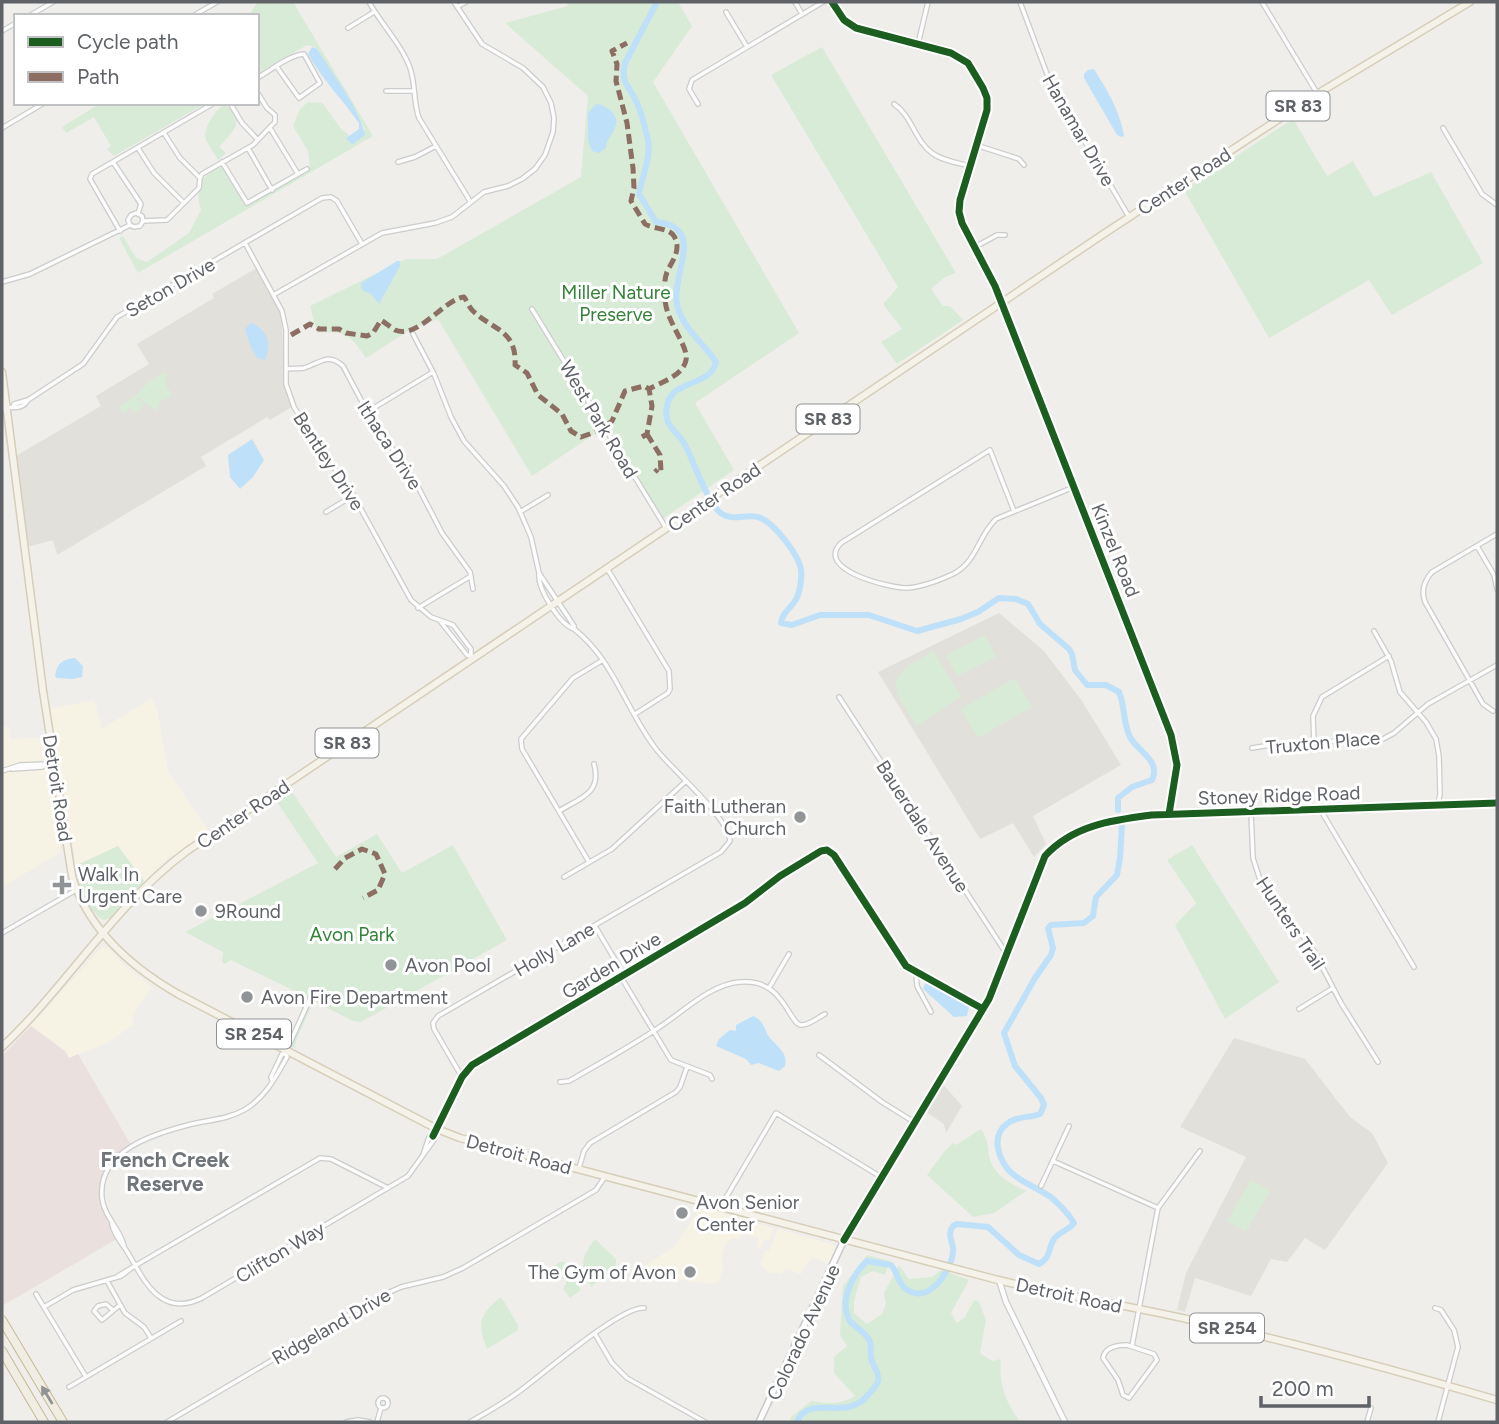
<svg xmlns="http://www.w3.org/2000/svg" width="1499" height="1424" font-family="Figtree,sans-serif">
<rect width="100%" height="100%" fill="#efeeea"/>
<path fill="#f7f3e4" d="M152,698L157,709L168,771L210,833L166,859L144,881L118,846L75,866L74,849L68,828L61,769L50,709L94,700L102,729Z
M2,727H10L11,739L46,737L61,852L2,887Z
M102,947L109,948L124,965L152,987L136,1009L132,1017L134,1024L106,1044L69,1058L65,1051L31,1026Z
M701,1207L773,1228L769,1241L764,1240L760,1248L756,1246L759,1238L742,1234L739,1239L732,1238L725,1245L722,1255L723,1269L718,1282L713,1284L675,1279L641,1268L674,1247Z
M778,1229L834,1245L835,1248L829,1265L812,1256L801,1274L785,1269L781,1274L768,1272L760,1264L766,1250L769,1251Z"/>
<path fill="#e2e0da" d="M257,268L277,303L282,319L284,383L292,407L270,420L267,417L201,457L206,466L57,555L53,540L27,547L16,456L101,406L96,396L149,364L137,344L214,298L212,294Z
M999,613L1044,651L1082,701L1121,765L1033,816L1046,844L1034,857L1013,823L980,839L878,672Z
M1234,1038L1305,1059L1350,1117L1372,1133L1388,1163L1325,1250L1305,1238L1287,1262L1271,1259L1251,1296L1195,1278L1185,1312L1177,1310L1186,1273L1246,1157L1180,1127Z
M941,1082L962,1106L946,1133L944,1124L923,1110Z"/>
<path fill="#eae0de" d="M31,1026L65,1051L69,1058L78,1054L131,1145L118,1153L108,1164L100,1187L103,1212L117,1239L2,1306V1056Z"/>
<path fill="#d8ebd6" d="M258,2H293L373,136L138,273L119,238L123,236L136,258L147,262L189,233L201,210C194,184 200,178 222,164L247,204L252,203L310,168L308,151L293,126L300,109L308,102L322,103C332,114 337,127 349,135L346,138L365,130L357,113L315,47L307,45L257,74V16H248Z
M566,2H678L692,26L653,82L799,333L695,403L734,470L661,520L602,429L532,476L438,319L410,330L366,358C351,335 344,330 317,333L310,306L406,259H437L581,177L588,96L505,23L568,6Z
M822,47L956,273L945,277L931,289L943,306H950L963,320L897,364L881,342L902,329L883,304L898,287L771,75Z
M101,103H206L114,156L107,149L111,146L94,117L66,133L62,127Z
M224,105C250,117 231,134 219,147L226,153L218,160C215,153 209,147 206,140C202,128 215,111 224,105Z
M1293,119L1327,176L1353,161L1374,197L1431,172L1483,263L1392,315L1369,280L1269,338L1184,190Z
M166,372L168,378L164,379L168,388L157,392L169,389L172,396L161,401L156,411L138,397L137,399L144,404L136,413L130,408L131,406L125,413L118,408L142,390L150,380Z
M985,635L996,657L957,676L946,655Z
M933,651L961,696L917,726L900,700L895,681L906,667Z
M1015,678L1032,707L978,738L961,709Z
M288,786L336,857L377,834L402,873L453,845L507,940L361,1022L353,1021L314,1001L296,1040L295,1048L282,1043C295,1037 304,1008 303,995L231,960L224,964L222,961L223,952L185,932L318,863L273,796Z
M1192,845L1279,982L1225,1019L1175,925L1196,903L1167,860Z
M118,846L144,881L110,918L103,920C87,909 79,884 75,866Z
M981,1129C991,1145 986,1149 991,1162C997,1178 1012,1184 1026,1191L994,1213L973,1217L927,1175L943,1153L953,1143L956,1145Z
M1251,1180L1270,1191L1246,1232L1227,1221Z
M595,1239L616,1259C618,1272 600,1279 591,1287C580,1263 580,1260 595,1239Z
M867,1255L890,1261L885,1275L873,1271L861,1277L854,1301V1313L867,1324L882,1314L886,1304L884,1293L899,1265L909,1279L932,1277L941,1270L969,1280L951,1313L957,1323L965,1317L974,1300L979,1302L986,1320L980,1353L992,1361L1001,1359C999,1387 1005,1400 1020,1422H790L791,1417L811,1401C827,1404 840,1405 855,1396L834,1373V1357L847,1346L840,1335L843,1286Z
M560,1262H564L581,1290L570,1298L563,1289L568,1279L555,1278L549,1269Z
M501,1297L518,1325V1330L487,1349C477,1322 479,1315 501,1297Z"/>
<path fill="#bfe0f9" d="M312,47L317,49C332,73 359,107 365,135L352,145L346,138L359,129V123C342,99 322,79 308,54Z
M1094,69C1107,90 1120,111 1124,136L1122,137L1117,135L1084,78V74L1088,70Z
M596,104C606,105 621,115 615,127C612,136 607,138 606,148L599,153L592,151L588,140V113Z
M397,261H400V266L379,304L371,294L362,290L361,283Z
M252,323C268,330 272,345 265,360L257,358L251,347L245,330L249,324Z
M252,439L264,460L253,477L240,489L230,477L228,455Z
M75,658L83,666L82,677L73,679L57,678L55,676C57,663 63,659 75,658Z
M926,981L967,1004L969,1007L967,1016L954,1017L923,989Z
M753,1016C764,1020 764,1030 770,1038C778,1048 788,1052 785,1066L779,1071L759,1063L751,1065L746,1059L716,1046L719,1039L730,1030L736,1031V1025Z"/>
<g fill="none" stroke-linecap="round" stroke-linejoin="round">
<path stroke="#bfe0f9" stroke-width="6" d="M657,2L625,63C620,84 630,86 637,103C642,114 645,128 648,140C651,159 642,176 639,194L656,222C709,227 668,277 678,308C684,329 704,344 716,362C711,387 671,379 667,406C666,411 666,417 668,422C671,430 680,435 684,443C693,459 708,505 722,514C733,521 746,514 758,517C773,521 799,555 801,570C802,579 800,593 795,601C790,609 782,613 781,623L792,625L820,615H869L917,631L961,619L978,612L999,598L1016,599L1028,604L1040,624L1069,649L1072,654L1075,670L1087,685H1106L1119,692C1125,706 1123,723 1130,737C1138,752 1161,760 1152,780L1132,787L1118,798V810
M797,1422C810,1392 845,1423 868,1395C871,1391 877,1386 878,1381C880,1375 874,1367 872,1361C869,1354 873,1346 869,1340C865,1331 855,1328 850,1321C838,1302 853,1274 867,1261L891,1265C898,1272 897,1282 905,1288C927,1307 951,1272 953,1252C954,1241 946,1236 953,1226L957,1224L988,1227L1019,1255L1039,1264C1051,1258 1048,1248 1054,1239C1059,1232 1069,1230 1074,1223C1068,1213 1061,1206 1052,1198C1040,1189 1025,1184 1014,1175C999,1163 989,1136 1008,1123C1017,1116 1030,1118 1040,1114L1044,1105L1041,1098L1015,1066L1004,1033L1035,978L1051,955L1053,948L1048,928L1051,925L1084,923L1093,916L1096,897L1117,875L1120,858L1122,824"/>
<g stroke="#cbcccc" stroke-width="6">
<path id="minor" d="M369,2C381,24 402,45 410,68C416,85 413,102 419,118L470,201
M795,2L802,14
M832,2L844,20L856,28L951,53L968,63L983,88L987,98V110L960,200L959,212L962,223L995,286L1171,735L1177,765L1169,814
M1020,2L1050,82L1129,217
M1262,2L1317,93
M457,7L466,2
M726,12L747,47
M29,16L53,2
M193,16L217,2
M348,28L374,12
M2,31L16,23
M918,44L928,2
M257,78C270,71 289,55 304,54L320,83L299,98L277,67
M386,91H414
M230,103L242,123L258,140
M698,104L689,89L692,80L823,2
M894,104C912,116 915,141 932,153C943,161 958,163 970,166
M2,128L44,103
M270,128L298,174
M1443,128L1482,194L1497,205
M976,145L1019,159L1024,165
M138,148L154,173L184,203
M248,148L272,190
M113,162L141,204L138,213
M222,162L247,203L307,169
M398,162L415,157L436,146
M200,178L202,174L253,145L275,122V115L267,108L257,92
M143,221L167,220L199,188L200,178L180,158L164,133
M120,231L90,179L92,174L214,103
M245,243L282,311L286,330V384L294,407L314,440L351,491L411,600L431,617L453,625L471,649V656L467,655L440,621
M975,247L997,235H1005
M2,282L30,274L130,225L134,227L140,226L143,221L142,216L136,213L131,215L128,220L130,225
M275,294L382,233L435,223L452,217L484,192L508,186L522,179L535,169L545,155L553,132L554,118L551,103L543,87L523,68L482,44L454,2
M532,309L666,528
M413,334L434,374L451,417L464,441L504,486L518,507L531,537L539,573
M286,369C291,368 298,369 304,368C320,363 328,352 343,366L369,415L416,483L442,533L470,572L473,589
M28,400L83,364L117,317L322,198L331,197L337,201L362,244
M2,408C12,406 22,411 28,400L14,404L13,407
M367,412L433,372
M1014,511L990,450L841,543C814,570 890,588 907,588C923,587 940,580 953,574C977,562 978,536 996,519L1074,487
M326,512L354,495
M520,512L548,495
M1477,546L1494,575L1497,589
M608,570L669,671L670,689L668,693L635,714
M539,573L574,626V629C559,624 537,588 539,573Z
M418,608L471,576
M1374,631L1391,661L1400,692L1426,722L1436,739L1439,756L1440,794L1438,804
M839,697L1006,953
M1493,711L1483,704L1425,602C1421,591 1424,581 1432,572L1497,534
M1314,743L1313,716L1322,697L1389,656
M1252,748L1277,744L1383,739L1394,733L1428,704L1497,665
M12,769L42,767L54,762
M2,771L20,765L48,764
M1320,809L1414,967
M559,811C580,798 602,794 594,764
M1251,812L1253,858L1260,880L1314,951L1341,1003L1378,1062
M589,862L522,749L521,739L573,678L603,660
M564,877L612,849L686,781
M595,926L624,975
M2,933L76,890
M916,972L917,986L931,1012
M621,977L671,1060L710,1075L712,1079
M769,988L789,954
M1299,1009L1333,988
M286,1052L312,994
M819,1055L882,1102L914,1122
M462,1077L434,1029L433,1023L438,1016L721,852L730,841C728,816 672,770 656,749C626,710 613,659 574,629
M560,1082L569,1081C600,1063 632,1046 661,1026C684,1011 711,984 740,982C784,978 788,1023 801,1025C808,1026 819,1017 825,1014
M433,1136L462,1077L472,1065L745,903L780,876L821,851L827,850L834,855L906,966L983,1009
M1053,1161L1158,1208
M579,1168L584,1151L590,1143L676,1092L680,1087L687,1067
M1041,1186L1069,1126
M721,1206L776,1113L881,1177
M112,1224C114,1236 122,1243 128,1253C145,1282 161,1318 202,1298L408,1176L434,1140L433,1136L429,1137L423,1155
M124,1246C120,1228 104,1217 102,1198C97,1150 156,1133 192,1124C210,1120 228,1119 244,1110C265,1098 276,1077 287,1057L286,1054H282L271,1077L272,1080
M133,1267L320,1158L331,1159L388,1188
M107,1281L125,1313L144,1327L151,1338
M36,1294L86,1377
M44,1307L73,1290L121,1276L133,1267L118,1276
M1435,1308L1441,1310L1454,1330L1458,1347L1438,1422
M113,1310L106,1304L98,1306L94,1311L102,1320L120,1305
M595,1334L612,1363L627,1378L705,1422
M1127,1345L1154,1354L1157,1360L1129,1398L1123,1395L1118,1380L1103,1358C1105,1347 1118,1345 1127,1345Z
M1132,1346L1158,1208L1200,1151
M69,1387L181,1321
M378 1403a5 5 0 1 1 10 0a5 5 0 1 1-10 0Z
M167,1422L381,1296L401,1287L443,1277L463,1268L596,1190L604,1178
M346,1422L358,1420L370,1422
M377,1422L381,1408
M470,1422C486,1413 502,1404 517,1393C540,1377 620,1306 644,1308
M1367,1422L1371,1408"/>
</g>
<g stroke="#cbcccc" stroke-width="7">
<path id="tertiary" d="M844,1240L989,999L1045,856C1073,825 1113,820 1152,815L1497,803
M999,1280L1006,1302L1065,1422"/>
</g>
<g stroke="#cacacb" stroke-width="8">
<path id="secondary" d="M759,1422L844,1240"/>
</g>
<g stroke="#d7ceb8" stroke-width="9">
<path id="primary" d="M2,372L43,691L72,876C88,929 131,967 178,994L437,1129L460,1138L998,1280C1061,1295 1124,1305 1187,1319C1291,1341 1395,1370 1497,1400
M2,1047C68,985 114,905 187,851L1102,235L1317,94L1470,2"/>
</g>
<g stroke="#c8b996" stroke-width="10">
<path id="motorway" d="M2,1320L63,1422
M2,1351L44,1422"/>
</g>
<use href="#minor" stroke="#fdfcfc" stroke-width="3.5"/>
<use href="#tertiary" stroke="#fdfcfc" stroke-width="4.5"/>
<use href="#secondary" stroke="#fdfcfc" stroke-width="5"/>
<use href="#primary" stroke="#f4f2e9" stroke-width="6"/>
<use href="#motorway" stroke="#f0ede3" stroke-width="8"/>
<path stroke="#8d6e63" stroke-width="5" stroke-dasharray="10 5" stroke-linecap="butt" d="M291,335L310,324L319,329H339L346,333L367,336L373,333L381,320C386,323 390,327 395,330C418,340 444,299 464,297C467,301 469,307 473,311C493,330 517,330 515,365L527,373L538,395L562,414L571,431L581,437L601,430L612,421L625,391L644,386L649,389C661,382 683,376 686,360C689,346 666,322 665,299C664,291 664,280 667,272C672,261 682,250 674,236C669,228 653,229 645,224L631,201L634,188L633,168L627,123L616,81L617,64L612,51L627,43
M647,434L660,455L661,471L658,469L655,472
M642,437L647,434L652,406L649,389
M335,869L345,858L362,849L376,854L385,874L378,890L363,898"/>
<g stroke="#fff" stroke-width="11">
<path id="cycleway" d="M832,2L844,20L856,28L951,53L968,63L983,88L987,98V110L960,200L959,212L962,223L995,286L1171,735L1177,765L1169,814
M433,1136L462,1077L472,1065L745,903L780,876L821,851L827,850L834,855L906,966L983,1009
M844,1240L989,999L1045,856C1073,825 1113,820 1152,815L1497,803"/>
</g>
<use href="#cycleway" stroke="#1b5e20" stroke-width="7"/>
</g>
<defs><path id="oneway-solid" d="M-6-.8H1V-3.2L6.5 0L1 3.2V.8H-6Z" transform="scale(1.75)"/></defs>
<use fill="#929393" href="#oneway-solid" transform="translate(47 1395) rotate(-121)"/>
<g fill="#919496" stroke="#fff" stroke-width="2.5">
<circle cx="800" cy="817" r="7"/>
<path d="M58.5 874.5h7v7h7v7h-7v7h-7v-7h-7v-7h7z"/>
<circle cx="201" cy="911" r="7"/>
<circle cx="391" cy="965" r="7"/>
<circle cx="247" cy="997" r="7"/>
<circle cx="682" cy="1213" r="7"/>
<circle cx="690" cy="1272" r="7"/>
</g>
<g text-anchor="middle" stroke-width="6" stroke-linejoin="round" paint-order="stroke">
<g fill="#fff" stroke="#8f9295" stroke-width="2">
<rect x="1266.5" y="91.5" width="63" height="29" rx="5"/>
<rect x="796.5" y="404.5" width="63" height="29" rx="5"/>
<rect x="315.5" y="728.5" width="63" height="29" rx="5"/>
<rect x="217" y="1019.5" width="74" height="29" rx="5"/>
<rect x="1190" y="1313.5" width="74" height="29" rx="5"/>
</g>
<g font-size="18" font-weight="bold" fill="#5f6368">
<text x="1298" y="112">SR 83</text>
<text x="828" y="425">SR 83</text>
<text x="347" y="749">SR 83</text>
<text x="254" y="1040">SR 254</text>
<text x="1227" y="1334">SR 254</text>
</g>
<g font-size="19" fill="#5f6368" stroke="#fff">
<text transform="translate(1079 130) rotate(60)" y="7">Hanamar Drive</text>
<text transform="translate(1184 181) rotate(-33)" y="7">Center Road</text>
<text transform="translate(170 287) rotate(-30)" y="7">Seton Drive</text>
<text transform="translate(599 419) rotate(59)" y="7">West Park Road</text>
<text transform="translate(390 445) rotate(57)" y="7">Ithaca Drive</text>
<text transform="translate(329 461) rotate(57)" y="7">Bentley Drive</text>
<text transform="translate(714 497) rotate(-34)" y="7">Center Road</text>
<text transform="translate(1116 550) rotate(68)" y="7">Kinzel Road</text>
<text transform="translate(1323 742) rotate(-5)" y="7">Truxton Place</text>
<text transform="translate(58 788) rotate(81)" y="7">Detroit Road</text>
<text transform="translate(1279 795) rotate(-2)" y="7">Stoney Ridge Road</text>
<text transform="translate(243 814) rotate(-34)" y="7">Center Road</text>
<text transform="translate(923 826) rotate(57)" y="7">Bauerdale Avenue</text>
<text transform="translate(1291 923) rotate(56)" y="7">Hunters Trail</text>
<text transform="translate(554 949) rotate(-30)" y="7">Holly Lane</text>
<text transform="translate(611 965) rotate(-31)" y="7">Garden Drive</text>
<text transform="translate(519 1154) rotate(15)" y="7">Detroit Road</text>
<text transform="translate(280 1252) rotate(-31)" y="7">Clifton Way</text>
<text transform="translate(1069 1295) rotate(12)" y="7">Detroit Road</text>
<text transform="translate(331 1326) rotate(-30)" y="7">Ridgeland Drive</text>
<text transform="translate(803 1332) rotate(-65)" y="7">Colorado Avenue</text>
</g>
<g font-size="19" fill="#348238" stroke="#fff">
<text x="616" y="299">Miller Nature<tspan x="616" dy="22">Preserve</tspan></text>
<text x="352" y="941">Avon Park</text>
</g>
<g font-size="19" fill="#5f6368" stroke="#fff" text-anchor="start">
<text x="786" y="813" text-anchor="end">Faith Lutheran<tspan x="786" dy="22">Church</tspan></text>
<text x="78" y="881">Walk In<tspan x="78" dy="22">Urgent Care</tspan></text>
<text x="215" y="918">9Round</text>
<text x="405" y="972">Avon Pool</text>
<text x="261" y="1004">Avon Fire Department</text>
<text x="696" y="1209">Avon Senior<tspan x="696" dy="22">Center</tspan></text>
<text x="676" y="1279" text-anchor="end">The Gym of Avon</text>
</g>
<g font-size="21" font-weight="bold" fill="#70757a" stroke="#fff">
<text x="165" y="1167">French Creek<tspan x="165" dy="24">Reserve</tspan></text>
</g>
</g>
<rect width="1499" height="1424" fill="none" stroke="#5f6368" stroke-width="7"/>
<rect x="14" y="14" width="245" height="91" fill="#ffffff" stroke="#bfc1c3" stroke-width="2"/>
<rect x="28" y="37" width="35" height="10" fill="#1b5e20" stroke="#bfc1c3" stroke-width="2"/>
<text x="77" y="49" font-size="21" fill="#5f6368">Cycle path</text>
<rect x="28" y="72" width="35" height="10" fill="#8d6e63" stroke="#bfc1c3" stroke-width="2"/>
<text x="77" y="84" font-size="21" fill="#5f6368">Path</text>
<path d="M1261 1396v10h108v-10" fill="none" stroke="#5f6368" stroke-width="3.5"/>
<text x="1272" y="1396" font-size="21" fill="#5f6368" stroke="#ffffff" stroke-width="5" paint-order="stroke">200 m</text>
</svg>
